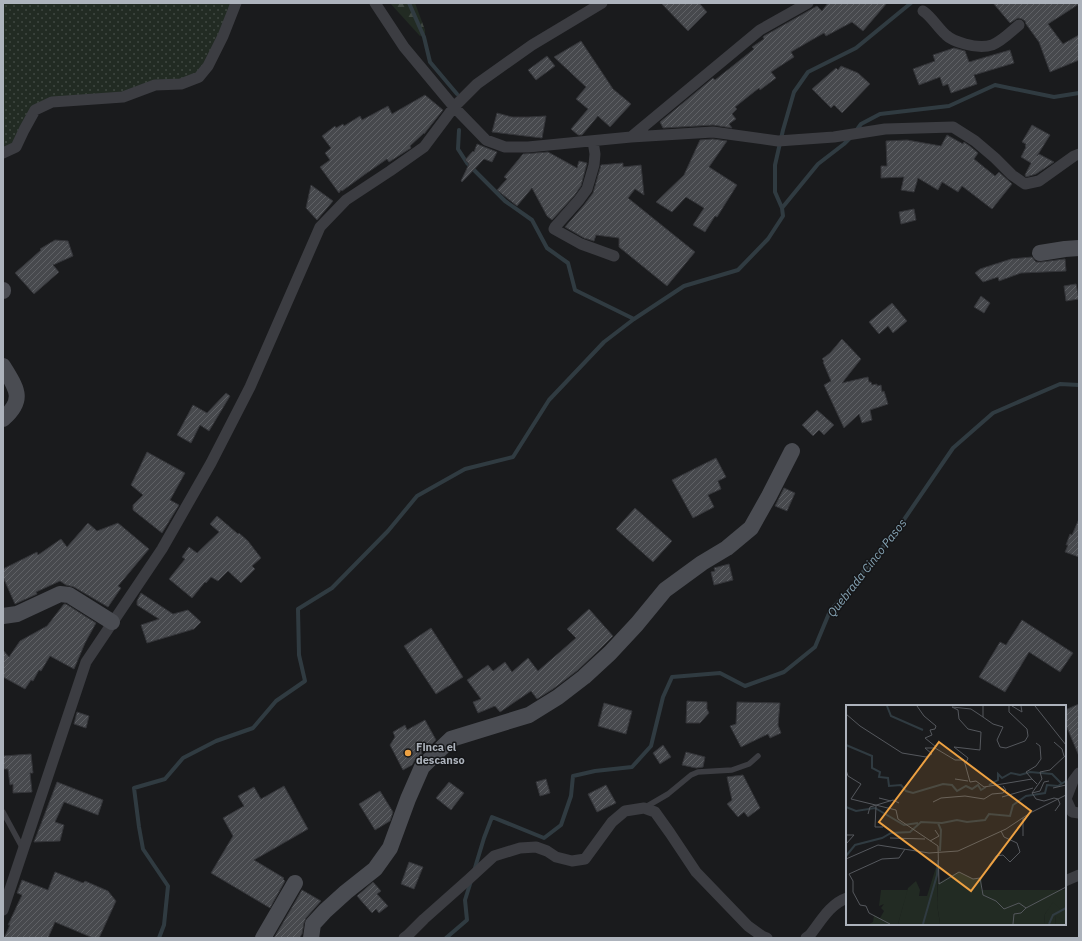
<svg xmlns="http://www.w3.org/2000/svg" width="1082" height="941" font-family="'IBM Plex Sans',sans-serif">
<defs>
<pattern id="green-dots" width="8" height="8" patternUnits="userSpaceOnUse"><rect width="8" height="8" fill="#222b23"/><path d="M2 2h.1M6 6h.1" fill="none" stroke="#3f4741" stroke-width="1.8" stroke-linecap="round"/></pattern>
<pattern id="forest-firs" width="22" height="20" patternUnits="userSpaceOnUse"><rect width="22" height="20" fill="#222b23"/><path d="M5 1l3.5 6h-7zM16 11l3.5 6h-7z" fill="#3f4741"/></pattern>
<pattern id="building-hatch" width="6" height="6" patternUnits="userSpaceOnUse"><rect width="6" height="6" fill="#47494d"/><path d="M-1 1l2-2M0 6l6-6M5 7l2-2" fill="none" stroke="#5f6165"/></pattern>
</defs>
<rect width="100%" height="100%" fill="#1a1b1d"/>
<path fill="url(#green-dots)" d="M3,3H236L199,77L35,110L24,130L3,153Z"/>
<path fill="url(#forest-firs)" d="M390,3H415L425,30V34L420,36Z"/>
<g fill="none" stroke-linecap="round" stroke-linejoin="round">
<path stroke="#303b41" stroke-width="4" d="M409,3L424,37L430,62L457,94
M459,130L458,149L467,163L505,201L532,220L547,248L568,263L575,290L634,319
M856,131L861,124L880,114L949,106L995,85L1054,97L1079,93
M782,208L818,164L844,144L850,138
M474,871L484,838L492,817L544,838L561,825L571,796L573,776L595,771L632,767L651,746L663,697L672,677L720,673L745,686L784,672L815,647L830,611L847,592L901,524L953,448L993,413L1060,384L1079,385
M159,938L164,925L168,886L143,849L139,827L134,788L165,779L183,758L216,741L253,728L276,701L305,681L299,655L298,609L332,588L388,531L417,496L465,469L513,457L549,400L604,342L634,319L684,286L738,270L768,239L783,216L782,208L775,192V165L783,130L794,92L808,72L856,48L911,3
M446,938L467,920L465,900L471,881"/>
</g>
<path fill="url(#building-hatch)" stroke="#343539" d="M661,3H699L707,12L688,31Z
M828,3H887L863,31L852,22L826,36L824,33L815,38L791,52L794,57L771,72L776,78L760,90L759,88L735,107L737,109L732,114L736,119L729,124L732,128L713,125L663,128L660,122L713,78L715,80L754,49L752,47L764,39L763,37L764,36L817,6L822,11Z
M993,3H1079V4L1048,24L1063,44L1079,35V60L1050,72L1039,42L1026,24L1025,21L1022,19L1018,18L1010,23Z
M581,41L613,89L631,104L610,127L598,116L582,135H578L571,129L588,109L576,99L586,87L554,57Z
M954,48L965,51L969,62L1010,50L1014,63L974,75L977,84L951,93L948,84L943,86L940,77L919,85L913,69L935,61L933,55Z
M547,56L555,66L536,80L528,70Z
M841,66L858,73L870,84L842,113L834,105L831,108L812,89L836,68L838,70Z
M425,95L443,110L424,134V133L410,146L411,148L389,162L387,159L364,175L342,191L341,190L339,193L320,167L330,160L325,153L331,148L322,136L335,126L336,128L343,124L344,126L360,116L362,120L388,106L392,114Z
M497,113L512,117H529L546,116L542,138L492,132Z
M1032,125L1050,135L1037,156L1039,154L1054,162L1036,174L1026,177L1025,175L1031,163L1021,157L1026,147L1025,146L1026,144L1022,142Z
M947,135L963,144L964,142L971,147L978,153L974,159L995,176L999,172L1012,184L992,209L962,186L958,192L942,182L938,190L918,178L914,192L901,190L904,177L881,178V166H887L886,141L907,140L941,146Z
M713,139L727,141L709,167L737,185L717,217L715,216L705,232L693,225L704,208L686,197L672,212L656,202L684,175L700,140Z
M477,144L497,152L492,162L484,159L462,182L461,181L469,164L465,160L473,151L474,152Z
M548,152L577,168L579,161L587,163L581,186L574,196L552,220L547,216L532,188L517,206L497,190L507,179L504,177L523,154Z
M623,163V167L641,165L644,195L635,189L628,198L695,252L667,286L619,247V238L596,235L594,241L584,238L565,227L584,205L593,193L601,165Z
M311,185L333,201L317,220L306,208Z
M914,209L916,220L901,224L899,212Z
M55,240L68,241L73,256L53,265L59,272L34,294L15,273L41,250L40,249Z
M1032,257L1036,262H1041L1065,259L1066,271L1021,273L999,281L998,277L983,282L975,273L980,269L1011,259Z
M1076,284L1079,299L1066,301L1064,286Z
M981,296L990,303L984,313L974,307Z
M892,303L907,321L893,333L888,326L879,334L869,322Z
M842,339L861,359L842,383L868,377L869,382H871L872,385L877,384V386L881,385L882,392L884,391L888,404L870,410L872,420L862,423L859,414L844,428L824,385L831,381L823,362L824,361L822,359L830,353Z
M226,393L230,396L209,431L200,425L191,443L177,435L193,405L207,413Z
M817,410L834,425L824,435L819,430L813,436L802,425Z
M147,452L185,473L170,500L179,505L162,533L133,510V505L143,495L131,485Z
M716,458L726,477L718,481L721,489L708,495L714,507L693,518L672,480Z
M784,488L795,493L787,511L775,506Z
M635,508L672,541L653,562L616,529Z
M217,516L238,534L239,533L248,541L261,558L252,566L255,569L241,583L228,571L218,581L211,577L206,583L205,582L192,598L169,579L185,559L182,557L189,547L197,553L219,532L210,524Z
M1079,519V557L1065,552L1068,545H1066L1070,534L1072,535Z
M88,523L97,531L118,523L149,549L118,586L121,588L108,607L74,587L66,585L60,581L36,592L37,594L15,604L3,577V569L37,552L38,555L61,539L67,547Z
M729,564L733,580L714,585L711,572L715,571L714,568Z
M141,593L173,614L188,610L201,622L194,629L147,643L141,625L159,619L137,605V601Z
M64,604H66L96,623L85,643L74,669L50,656L41,671L39,670L33,681L31,680L25,689L3,677V650L9,657L20,641L47,626Z
M589,609L613,636L603,646L578,670L553,689L537,699L531,691L500,712L495,706L478,713L473,702L481,699L467,680L488,665L493,671L505,662L512,672L528,658L538,671L576,638L567,629Z
M1022,620L1073,653L1060,672L1029,652L1005,692L979,677L1000,642L1006,645Z
M431,628L463,677L436,694L404,646Z
M687,701L707,702V709L709,713L700,723H686Z
M737,702L780,703L778,725L781,733L770,738L768,734L741,747L730,726L736,724Z
M604,703L632,711L626,734L598,726Z
M1079,704V756L1065,723V710Z
M77,712L89,716L86,728L74,724Z
M425,720L436,740L432,744L421,750L422,754L415,760L412,765L403,770L390,745L395,737L393,732L405,725L407,730Z
M663,745L671,757L660,764L653,753Z
M686,752L705,757L703,767L696,768L682,765Z
M31,754L33,773H30L32,792L13,793V784L10,785L8,769H3V756Z
M743,775L760,808L748,817L744,812L738,817L727,804L732,800L727,777Z
M546,779L550,793L540,796L536,782Z
M57,782L103,800L98,815L64,802L55,822L64,825L60,841L34,842Z
M449,782L464,793L451,810L436,798Z
M606,785L616,803L597,812L588,794Z
M284,786L308,829L254,860L284,878L283,879L285,881L270,908L211,873L233,836L223,818L244,806L238,796L254,787L261,799Z
M380,791L393,812L390,821L375,830L359,804Z
M409,862L423,867L414,889L401,884Z
M55,872L83,883L85,881L108,891L116,901L99,938H93L55,922L48,938H4L10,925H8L22,895L17,893L22,880L48,890Z
M373,882L381,891L377,894L388,906L379,913L376,909L372,913L357,896Z
M302,890L321,901L306,918L304,923L302,934L299,938H274Z"/>
<g fill="none" stroke-linecap="round" stroke-linejoin="round">
<path stroke="#3c3d42" stroke-width="5.5" d="M644,808L668,794L691,775L698,772L732,770L749,764L758,756
M3,812L23,849"/>
<path stroke="#3c3d42" stroke-width="11" d="M375,3L404,47L454,107L486,140L505,147H528L631,137L713,132L778,141L834,137L885,129L953,127L975,141L995,158L1012,175L1025,184L1039,181L1074,156L1079,154
M923,11C932,17 937,27 946,35C951,40 958,42 965,44C993,52 1000,41 1019,25
M631,137L760,30L808,3
M593,141L595,154L594,165L587,189L579,200L555,227L554,229L581,244L614,256
M3,153L16,147L24,130L35,110L52,102L123,97L155,85L181,84L199,77L208,66L223,36L236,3
M1079,773L1073,781L1066,799L1072,812L1079,813
M1065,881L1079,875
M3,910L86,662L162,549L211,463L250,387L320,227L346,200L390,171L424,147L454,107L477,84L532,45L602,3
M404,938L408,935L424,919L469,879L494,856L520,848L536,847L547,851L556,857L572,861L585,859L612,822L625,811L644,808L655,812L670,833L696,872L748,926L762,936L767,938
M806,938L810,935C821,921 830,904 847,898"/>
<path stroke="#4a4c52" stroke-width="16" d="M1040,253L1065,249L1079,248
M3,291V290
M3,366C16,388 26,399 3,419
M3,616L17,614L60,594L69,595L112,622
M263,938L295,883
M311,938L313,924L325,911L346,892L375,869L390,848L408,799L422,767L451,739L529,715L558,697L584,677L610,653L637,624L665,590L702,563L727,548L751,528L769,496L792,451"/>
</g>
<circle fill="#eda142" stroke="#151618" stroke-width="1.5" cx="408" cy="753" r="4"/>
<g text-anchor="middle" stroke-width="3" stroke-linejoin="round" paint-order="stroke">
<g font-size="11" font-weight="bold" fill="#adb3bc" stroke="#151618" text-anchor="start">
<text x="416" y="751">Finca el<tspan x="416" dy="13">descanso</tspan></text>
</g>
<g font-size="12" font-style="italic" fill="#86a4b5" stroke="#151618">
<text transform="translate(867 568) rotate(-52)" y="4">Quebrada Cinco Pasos</text>
</g>
</g>
<g transform="translate(846 705)">
<rect width="220" height="220" fill="#1a1b1d"/>
<path d="M112,167L127,174H136L135,185H220V219H209L210,211L204,203L199,209L198,219H94L91,199L92,178ZM35,185H62L52,219H23L27,217L28,210L34,213L38,206L35,203L38,199L33,201Z" fill="#222b23"/>
<path d="M92,156L91,199L94,219H52L62,183L70,176L74,185L73,191H81ZM207,197L217,207V215L210,211L209,219H198L199,209Z" fill="#222b23"/>
<path fill="none" stroke="#303b41" stroke-width="2" d="M41,1L45,11L77,25M0,40L26,51V63L34,67L33,72L42,73L43,81L55,80L60,86L67,88L97,79L106,80L111,86L120,81L126,84L132,80L135,85L140,82M143,80L152,75V69L156,73L165,68L174,70L184,67L206,69L216,79M0,102L10,106L29,103L58,120L72,118M92,118L95,125L94,146M0,151L9,140L36,133L45,128L64,127L75,117L96,118L111,115L121,117L139,115L143,109L164,111L167,100L180,91L199,88L201,80L212,81L220,76M77,219L91,170L92,155M203,219L207,210L220,203"/>
<path fill="none" stroke="#55585d" stroke-width="1" d="M71,1L78,11L90,21L89,24L84,25L86,30L79,33L90,42M166,1L176,7L175,1M189,1L220,40M0,9L14,21L56,48L80,52L86,49L79,43H89L109,55H118L124,77L130,76L138,82L186,74L191,79M137,12L147,19L157,22L151,35L154,42L160,43L179,36L182,31L181,24L163,7V1M208,37L216,44L218,51M120,58L122,53L108,42L134,45L135,27L122,24L113,14L112,5L106,2L125,4L137,12V1M0,65L2,71L15,79L5,94L50,105L52,114L92,141L93,179L113,167L127,174L134,173L137,190L150,196L158,204L173,198L180,203L220,182M109,74L122,76M186,74L180,67L190,61L195,54L194,41L190,38M207,83L220,80M186,88L194,86L198,77L203,76M156,92L187,83M33,93L45,96M87,97L95,93L119,91L138,94L146,89L157,88L160,85L157,81M30,101L29,122H37M209,106L214,99L212,94L208,93L198,96L190,94L186,88L196,74L194,67L204,65L220,50M22,109L24,102L47,95L53,98M0,130H8L0,139M177,131V113M44,133L79,134M84,136L93,131L89,125M0,154L32,140L83,148L112,146L160,124L184,108L220,90M143,161L150,151L157,150L164,157L174,147L171,138L158,132L155,126M44,219L23,208L20,201L14,200L7,187V176L3,169L36,154L53,153L59,144M167,219L168,209L175,208L180,203"/>
<path fill="#eda142" fill-opacity="0.15" stroke="#eda142" stroke-width="2" d="M93,37L185,106L125,186L33,117Z"/>
<rect width="220" height="220" fill="none" stroke="#adb3bc" stroke-width="2"/>
</g>
<rect width="1082" height="941" fill="none" stroke="#adb3bc" stroke-width="8"/>
</svg>
